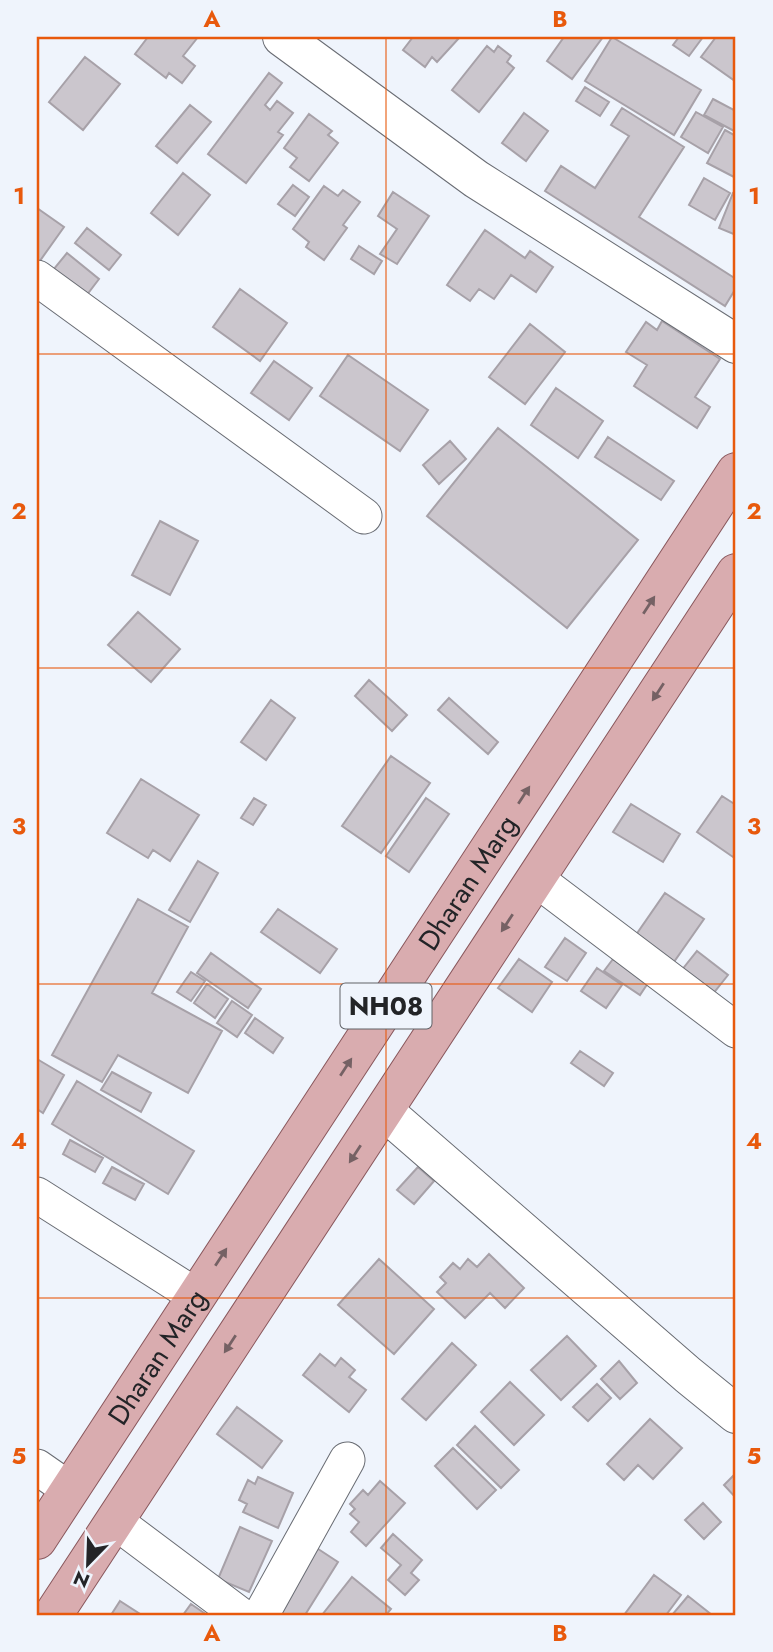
<svg xmlns="http://www.w3.org/2000/svg" width="773" height="1652" font-family="Jost,sans-serif">
<rect width="100%" height="100%" fill="#eff4fc"/>
<path fill="#cbc6cd" stroke="#a7a1a8" stroke-width="2" d="M148,37H198L183,56L195,66L182,83L169,73L166,78L135,54Z
M413,37H460L437,62L432,57L425,67L403,50Z
M564,37H603L572,79L547,61Z
M612,37L701,90L674,135L585,81Z
M679,37H703L689,56L673,45Z
M716,37H736L735,81L701,57Z
M487,46L494,52L498,46L511,56L507,62L514,68L479,112L452,90Z
M85,57L120,84L83,130L49,102Z
M269,73L282,83L265,105L270,110L277,101L293,113L278,132L283,135L246,183L208,154Z
M585,87L609,102L600,116L576,101Z
M713,99L736,111V132L704,115Z
M190,105L211,122L177,163L156,146Z
M622,108L684,147L639,217L736,279V288L725,306L545,191L561,166L595,188L629,136L611,125Z
M696,112L723,127L708,153L681,137Z
M524,113L548,131L526,161L502,143Z
M309,114L332,131L328,135L338,143L309,181L290,167L297,158L284,148Z
M725,130L736,136V178L707,163Z
M183,173L210,195L178,235L151,213Z
M704,178L730,193L715,220L689,205Z
M293,185L309,197L295,216L278,204Z
M324,186L338,196L343,190L360,202L343,225L347,228L324,260L306,247L309,242L293,229Z
M393,192L429,216L397,264L380,254L397,229L378,216Z
M733,193L736,194V235L719,228Z
M37,208L64,227L37,265Z
M87,228L121,255L109,270L75,243Z
M485,230L525,258L530,251L553,267L536,292L511,275L494,299L479,289L470,301L447,285Z
M359,246L382,261L374,274L351,259Z
M67,253L99,279L86,296L53,270Z
M240,289L287,323L260,361L213,327Z
M662,321L720,359L695,397L710,407L697,428L634,386L647,365L626,352L646,322L657,330Z
M530,324L565,352L525,404L489,377Z
M348,355L428,410L400,451L320,396Z
M274,361L312,388L289,420L251,393Z
M556,388L603,421L578,458L531,425Z
M498,428L638,540L567,628L427,516Z
M608,437L674,481L661,500L595,457Z
M450,441L466,459L439,484L423,465Z
M160,521L198,541L170,595L132,575Z
M138,612L180,649L151,682L108,645Z
M369,680L407,715L392,731L355,696Z
M449,698L498,742L488,754L438,710Z
M271,700L295,718L266,760L241,742Z
M391,756L430,783L381,853L342,826Z
M141,779L199,815L170,861L153,850L148,858L107,833Z
M722,796L736,805V853L733,857L697,832Z
M254,798L266,805L253,825L241,818Z
M426,798L449,814L409,872L386,856Z
M631,804L680,834L663,862L613,832Z
M198,861L218,873L190,922L169,910Z
M665,893L704,919L669,969L631,942Z
M138,899L188,927L152,993L222,1031L188,1093L118,1055L102,1082L52,1055Z
M278,909L337,949L320,973L261,932Z
M565,938L586,953L567,981L545,967Z
M697,951L728,975L712,995L681,971Z
M211,953L261,989L248,1008L197,973Z
M519,959L552,982L532,1012L498,988Z
M613,959L648,983L640,995L604,971Z
M597,968L622,985L606,1008L581,991Z
M191,972L205,981L191,1001L177,992Z
M207,984L228,999L215,1018L194,1003Z
M232,1001L252,1015L237,1037L217,1023Z
M255,1018L283,1038L273,1053L245,1033Z
M580,1051L613,1073L604,1086L571,1063Z
M37,1059L64,1075L43,1113L37,1109Z
M112,1072L151,1093L141,1112L101,1090Z
M77,1081L194,1151L168,1194L52,1124Z
M70,1140L103,1158L95,1172L63,1154Z
M112,1167L144,1184L135,1200L103,1183Z
M418,1167L434,1181L414,1204L397,1190Z
M489,1254L524,1288L505,1308L490,1293L465,1318L437,1292L446,1283L440,1277L453,1263L460,1269L468,1259L477,1267Z
M379,1259L434,1309L394,1354L338,1305Z
M567,1336L596,1366L561,1400L531,1370Z
M452,1343L476,1365L426,1420L402,1399Z
M320,1354L335,1366L341,1358L355,1370L349,1377L366,1390L349,1412L303,1375Z
M619,1361L637,1383L620,1399L601,1379Z
M510,1382L544,1415L514,1445L481,1412Z
M597,1384L611,1398L588,1421L573,1407Z
M237,1407L282,1441L262,1468L217,1434Z
M650,1419L682,1448L653,1479L638,1465L624,1480L607,1464Z
M475,1426L519,1470L501,1488L457,1445Z
M453,1448L496,1490L477,1509L435,1466Z
M736,1473V1498L724,1485Z
M258,1477L293,1493L278,1528L243,1512L247,1504L239,1500L248,1480L255,1484Z
M380,1481L405,1503L366,1546L351,1532L359,1522L350,1514L355,1509L350,1504L363,1490L368,1495Z
M703,1503L721,1522L704,1539L685,1520Z
M240,1527L272,1541L249,1592L218,1579Z
M393,1534L422,1560L411,1573L419,1580L405,1595L388,1580L401,1565L381,1548Z
M306,1541L338,1562L305,1615H273Z
M654,1575L681,1595L666,1615H624Z
M352,1577L391,1609L386,1615H322Z
M688,1596L712,1615H672Z
M120,1601L140,1614L139,1615H111Z
M191,1604L207,1615H183Z"/>
<g fill="none" stroke-linecap="round" stroke-linejoin="round">
<g stroke="#696c73" stroke-width="37">
<path id="street" d="M37,278L364,516
M536,879L736,1030
M37,1195L196,1296
M37,1467L70,1490
M116,1522L240,1615
M261,1615L347,1460"/>
</g>
<g stroke="#696c73" stroke-width="40">
<path id="secondary" d="M282,37L476,179L736,344
M384,1111L688,1375L736,1414"/>
</g>
<g stroke="#89585d" stroke-width="40">
<g id="primary">
<path id="s1" d="M37,1540L736,472"/>
<path d="M53,1615L736,573"/>
</g>
</g>
<use href="#street" stroke="#fff" stroke-width="35"/>
<use href="#secondary" stroke="#fff" stroke-width="38"/>
<use href="#primary" stroke="#d9acaf" stroke-width="38"/>
</g>
<defs><path id="oneway-solid" d="M-6-.8H1V-3.2L6.5 0L1 3.2V.8H-6Z" transform="scale(1.75)"/></defs>
<g fill="#756164">
<use href="#oneway-solid" transform="translate(649 605) rotate(-57)"/>
<use href="#oneway-solid" transform="translate(658 692) rotate(123)"/>
<use href="#oneway-solid" transform="translate(524 795) rotate(-57)"/>
<use href="#oneway-solid" transform="translate(507 923) rotate(123)"/>
<use href="#oneway-solid" transform="translate(346 1067) rotate(-57)"/>
<use href="#oneway-solid" transform="translate(355 1154) rotate(123)"/>
<use href="#oneway-solid" transform="translate(221 1257) rotate(-57)"/>
<use href="#oneway-solid" transform="translate(230 1344) rotate(123)"/>
</g>
<path fill="none" stroke="#e8590c" stroke-width="2" stroke-opacity="0.55" d="M386,37V1615M37,354H736M37,668H736M37,984H736M37,1298H736"/>
<g text-anchor="middle" stroke-width="7" stroke-linejoin="round" paint-order="stroke">
<rect fill="#eff4fc" stroke="#606267" stroke-width="2" x="340.5" y="983.5" width="91" height="45" rx="5"/>
<g font-size="26" font-weight="bold" fill="#232427">
<text x="386" y="1015">NH08</text>
</g>
<g font-size="28" fill="#232427" stroke="#eff4fc">
<text dy="10" stroke="none"><textPath href="#s1" startOffset="786">Dharan Marg</textPath></text>
<text dy="10" stroke="none"><textPath href="#s1" startOffset="219">Dharan Marg</textPath></text>
</g>
</g>
<rect width="773" height="1652" fill="none" stroke="#eff4fc" stroke-width="77"/>
<g transform="translate(88 1564) rotate(203)" stroke="#eff4fc" stroke-width="5" paint-order="stroke">
<path d="M0-5L12 26L0 18L-12 26Z" fill="#232427"/>
<text y="-10" font-size="19" font-weight="bold" text-anchor="middle" fill="#232427">N</text>
</g>
<rect x="38" y="38" width="696" height="1576" fill="none" stroke="#e8590c" stroke-width="2.5"/>
<g font-size="23" text-anchor="middle" font-weight="bold" fill="#e8590c">
<text x="212" y="27">A</text>
<text x="560" y="27">B</text>
<text x="19" y="204">1</text>
<text x="754" y="204">1</text>
<text x="19" y="519">2</text>
<text x="754" y="519">2</text>
<text x="19" y="834">3</text>
<text x="754" y="834">3</text>
<text x="19" y="1149">4</text>
<text x="754" y="1149">4</text>
<text x="19" y="1464">5</text>
<text x="754" y="1464">5</text>
<text x="212" y="1641">A</text>
<text x="560" y="1641">B</text>
</g>
</svg>
